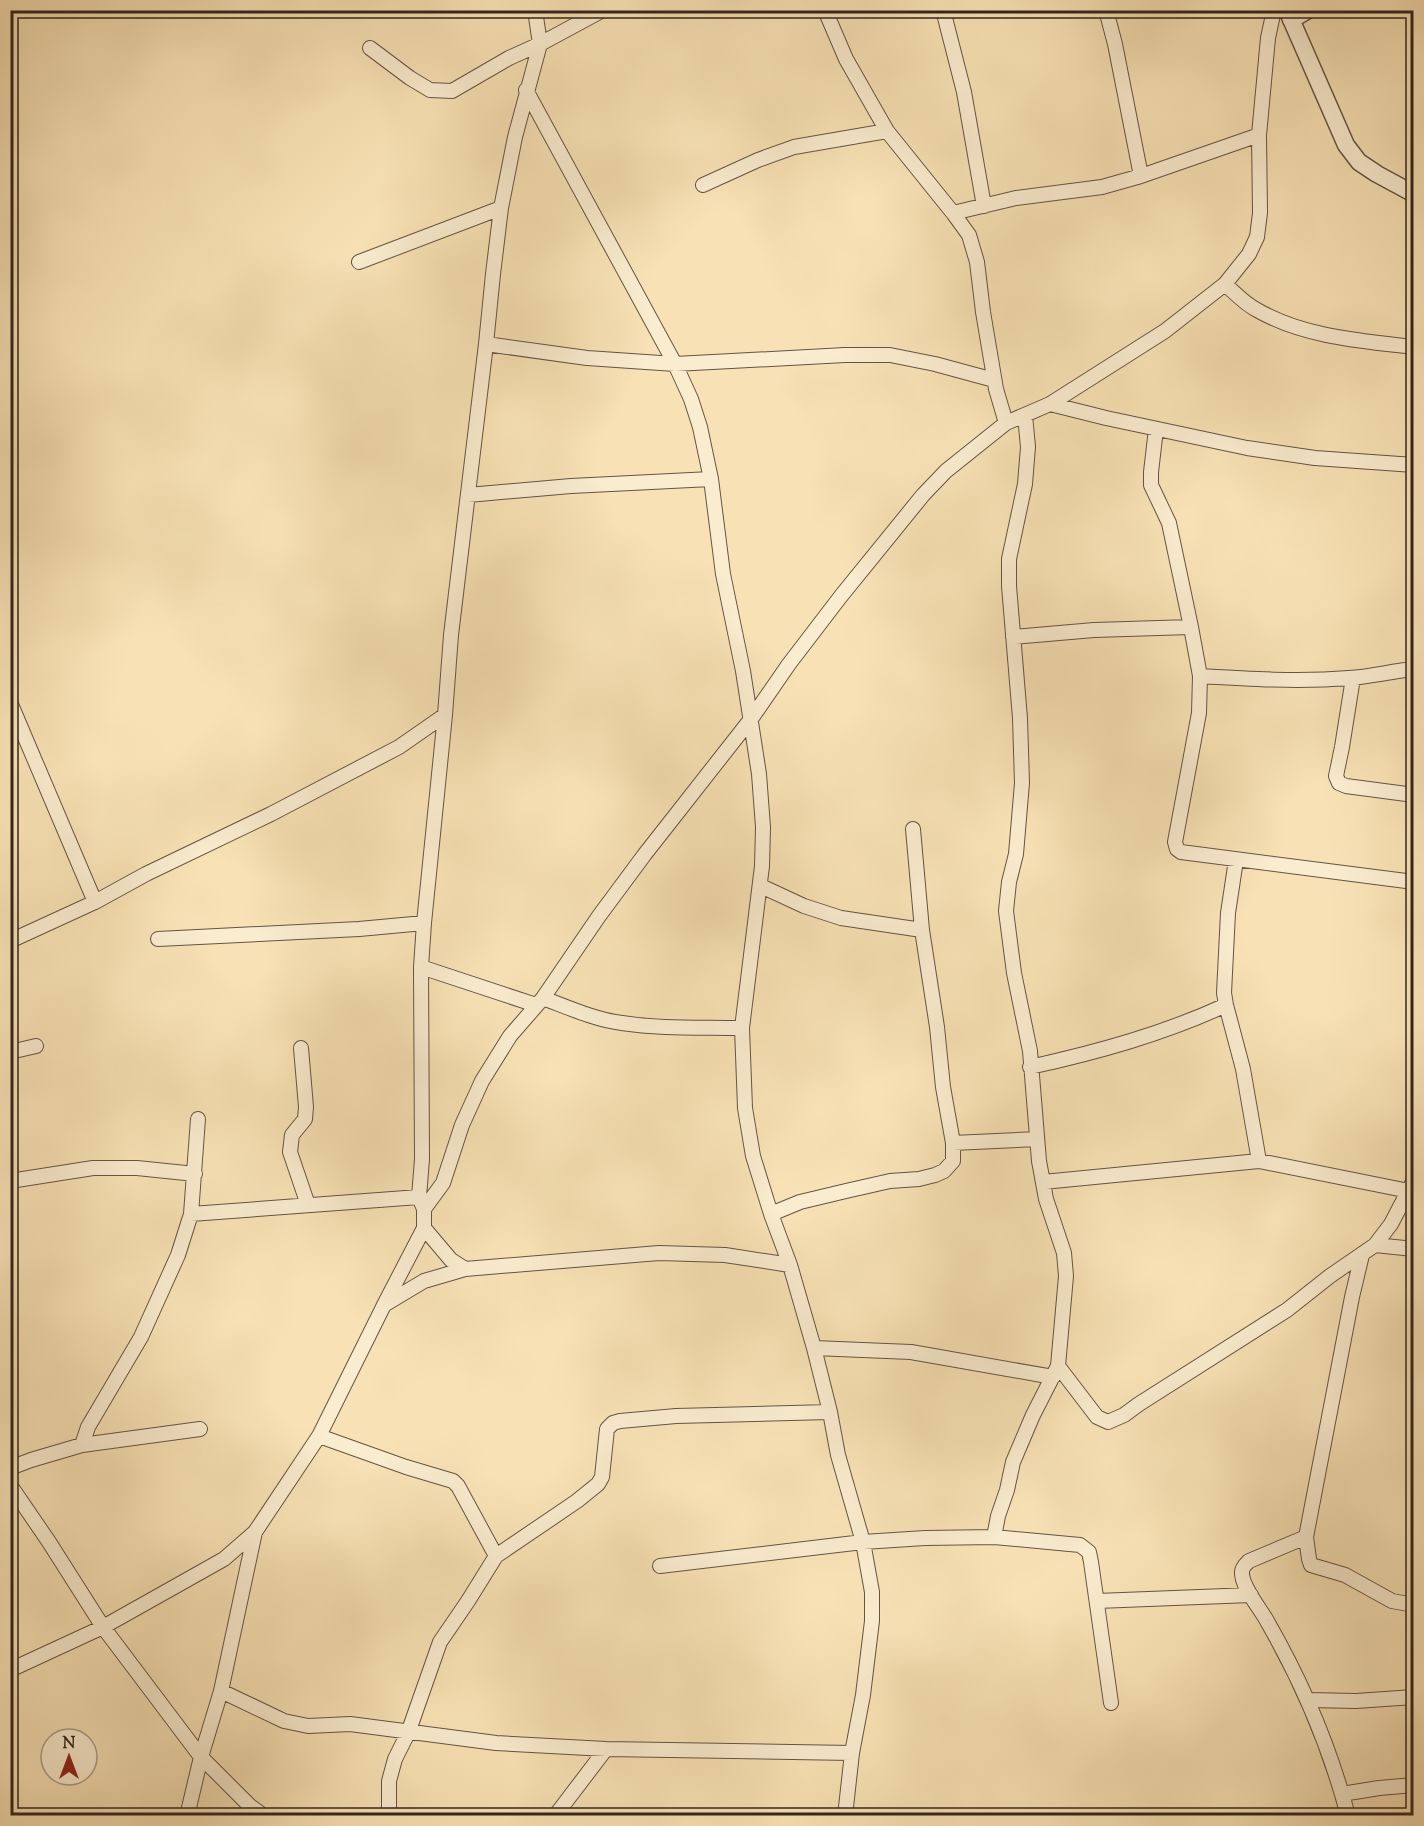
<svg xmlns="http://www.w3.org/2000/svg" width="1424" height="1826" font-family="'Sorts Mill Goudy',serif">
<rect width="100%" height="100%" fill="#f8e2b5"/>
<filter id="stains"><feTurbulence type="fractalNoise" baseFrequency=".00333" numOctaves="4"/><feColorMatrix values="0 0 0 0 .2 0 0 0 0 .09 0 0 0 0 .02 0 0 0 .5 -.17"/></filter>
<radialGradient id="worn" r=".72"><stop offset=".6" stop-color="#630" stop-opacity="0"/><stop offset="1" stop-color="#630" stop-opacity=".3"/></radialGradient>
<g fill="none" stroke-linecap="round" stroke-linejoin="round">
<g stroke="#645444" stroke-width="16">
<path id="minor" d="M825,10L846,59L887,131L953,213L969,235L977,262L983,312L996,389L1006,423
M943,10L964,92L984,206
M1106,10L1115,44L1141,176
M370,48L410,78L430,90L452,91L509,58L540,44L603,10
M526,90L675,364L691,399L700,427L711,479L723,574L743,671L759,774L763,827L762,866L742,1028L745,1108L753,1156L771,1214L790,1265L814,1348L830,1412L838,1455L863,1542L872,1592V1621L863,1695L852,1753L845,1816
M703,185L758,160L794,147L887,131
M953,213L1016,198L1102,187L1141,176L1259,135
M359,262L501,208
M1225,284C1235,293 1245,304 1257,310C1304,337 1361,341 1414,347
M486,344L587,358L675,364L845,355H890L935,364L994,380
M1050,404L1106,418L1247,448L1315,458L1414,465
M1156,429L1151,472V485L1169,523L1191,627L1200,676L1199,713L1175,842L1177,849L1181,852L1414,882
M468,495L571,486L711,479
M1013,637L1094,630L1191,627
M1200,676C1249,679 1299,682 1349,678C1370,677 1392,671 1414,669
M1353,678L1342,747L1336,776L1339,783L1346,786L1414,795
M10,702L95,902
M1236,860L1228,913L1224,993L1226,1005L1243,1069L1259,1161
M761,886L804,906L841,918L922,930
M158,939L359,929L424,923
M10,941L95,902L146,874L271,814L399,747L445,715
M421,967L536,1005
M543,998C567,1007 596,1020 622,1023C661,1029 702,1027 742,1028
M301,1048L306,1107L305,1119L292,1135L290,1152L308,1205
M10,1052L36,1046
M1030,1067C1098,1052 1163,1034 1226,1005
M953,1143L1037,1139
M10,1181L93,1168H137L195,1174
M1043,1182L1259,1161L1409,1191
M424,1209L443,1183L462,1125L482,1081L510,1036L543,998L599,916L645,854L751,719L789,664L841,596L923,495L946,471L1006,423L1050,404L1165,331L1225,284L1249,254L1257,237L1260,213L1259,135L1268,38L1274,10
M191,1214L419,1197
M771,1214L800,1202L846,1191L890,1181L919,1179L935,1175L944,1171L953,1161V1143L943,1087L937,1027L922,930L913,829
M424,1228L451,1260L465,1269
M1375,1245L1414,1249
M1362,1255L1352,1297L1306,1537L1309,1559L1311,1565L1345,1575L1392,1601L1414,1605
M384,1305L424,1228V1209L419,1197L422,1159L421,967L424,923L445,715L451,635L486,344L493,274L501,208L515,137L540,44L535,10
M814,1348L911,1352L1053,1377
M1058,1366L1097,1417L1108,1422L1124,1415L1139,1404L1287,1310L1330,1276L1375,1245L1391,1224L1414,1180
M319,1436L406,1467L453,1481L458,1486L496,1556
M82,1445L88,1427L141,1337L178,1255L191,1214L198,1119
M10,1468L31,1460L82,1445L200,1429
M10,1485L49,1542L103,1627L201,1757L250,1806L264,1816
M994,1537L998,1516L1007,1490L1013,1462L1033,1415L1058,1366L1066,1276L1064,1253L1046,1199L1039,1161L1030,1051L1014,973L1006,911L1009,882L1016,854L1022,783L1020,718L1009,586V559L1025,484L1028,447L1025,415
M1306,1537L1249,1561C1246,1564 1242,1567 1242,1572C1241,1586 1260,1608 1267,1621C1302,1682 1330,1747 1348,1816
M660,1566L863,1542L925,1538L994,1537L1080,1545L1089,1552L1091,1562L1111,1703
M1097,1601L1251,1595
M10,1670L103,1627L224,1559L255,1532L319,1436L384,1305L424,1281L465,1269L659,1253L725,1255L790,1265
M221,1691L284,1721L308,1726L350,1724L496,1743L606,1749L852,1753
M1308,1700L1356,1701L1414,1697
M1342,1794L1379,1788L1414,1785
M187,1816L201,1757L221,1691L255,1532
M389,1816V1781L395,1759L408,1733L440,1642L468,1601L496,1556L577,1501L598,1484L602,1477L607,1429L613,1423L620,1421L676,1416L830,1412
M555,1816L606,1749"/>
</g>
<g stroke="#645444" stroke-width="19">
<path id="tertiary" d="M1287,10L1346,145L1359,162L1377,174L1414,194
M1291,20L1308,10"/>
</g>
<use href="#minor" stroke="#faeccf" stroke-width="14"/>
<use href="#tertiary" stroke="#faeccf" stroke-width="16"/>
</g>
<rect width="1424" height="1826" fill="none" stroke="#f8e2b5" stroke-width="36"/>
<rect x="12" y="12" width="1400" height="1802" fill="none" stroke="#33241f" stroke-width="3"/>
<rect x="18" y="18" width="1388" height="1790" fill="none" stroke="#33241f" stroke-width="1.5"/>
<g transform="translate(69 1757)"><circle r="28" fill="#faeccf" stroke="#aa9c89" stroke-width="1.5"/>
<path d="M0-4.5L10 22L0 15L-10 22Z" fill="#8f2418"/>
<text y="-9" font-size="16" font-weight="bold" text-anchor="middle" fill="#33241f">N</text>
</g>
<rect width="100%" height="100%" filter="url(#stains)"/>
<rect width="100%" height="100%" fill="url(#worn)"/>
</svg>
